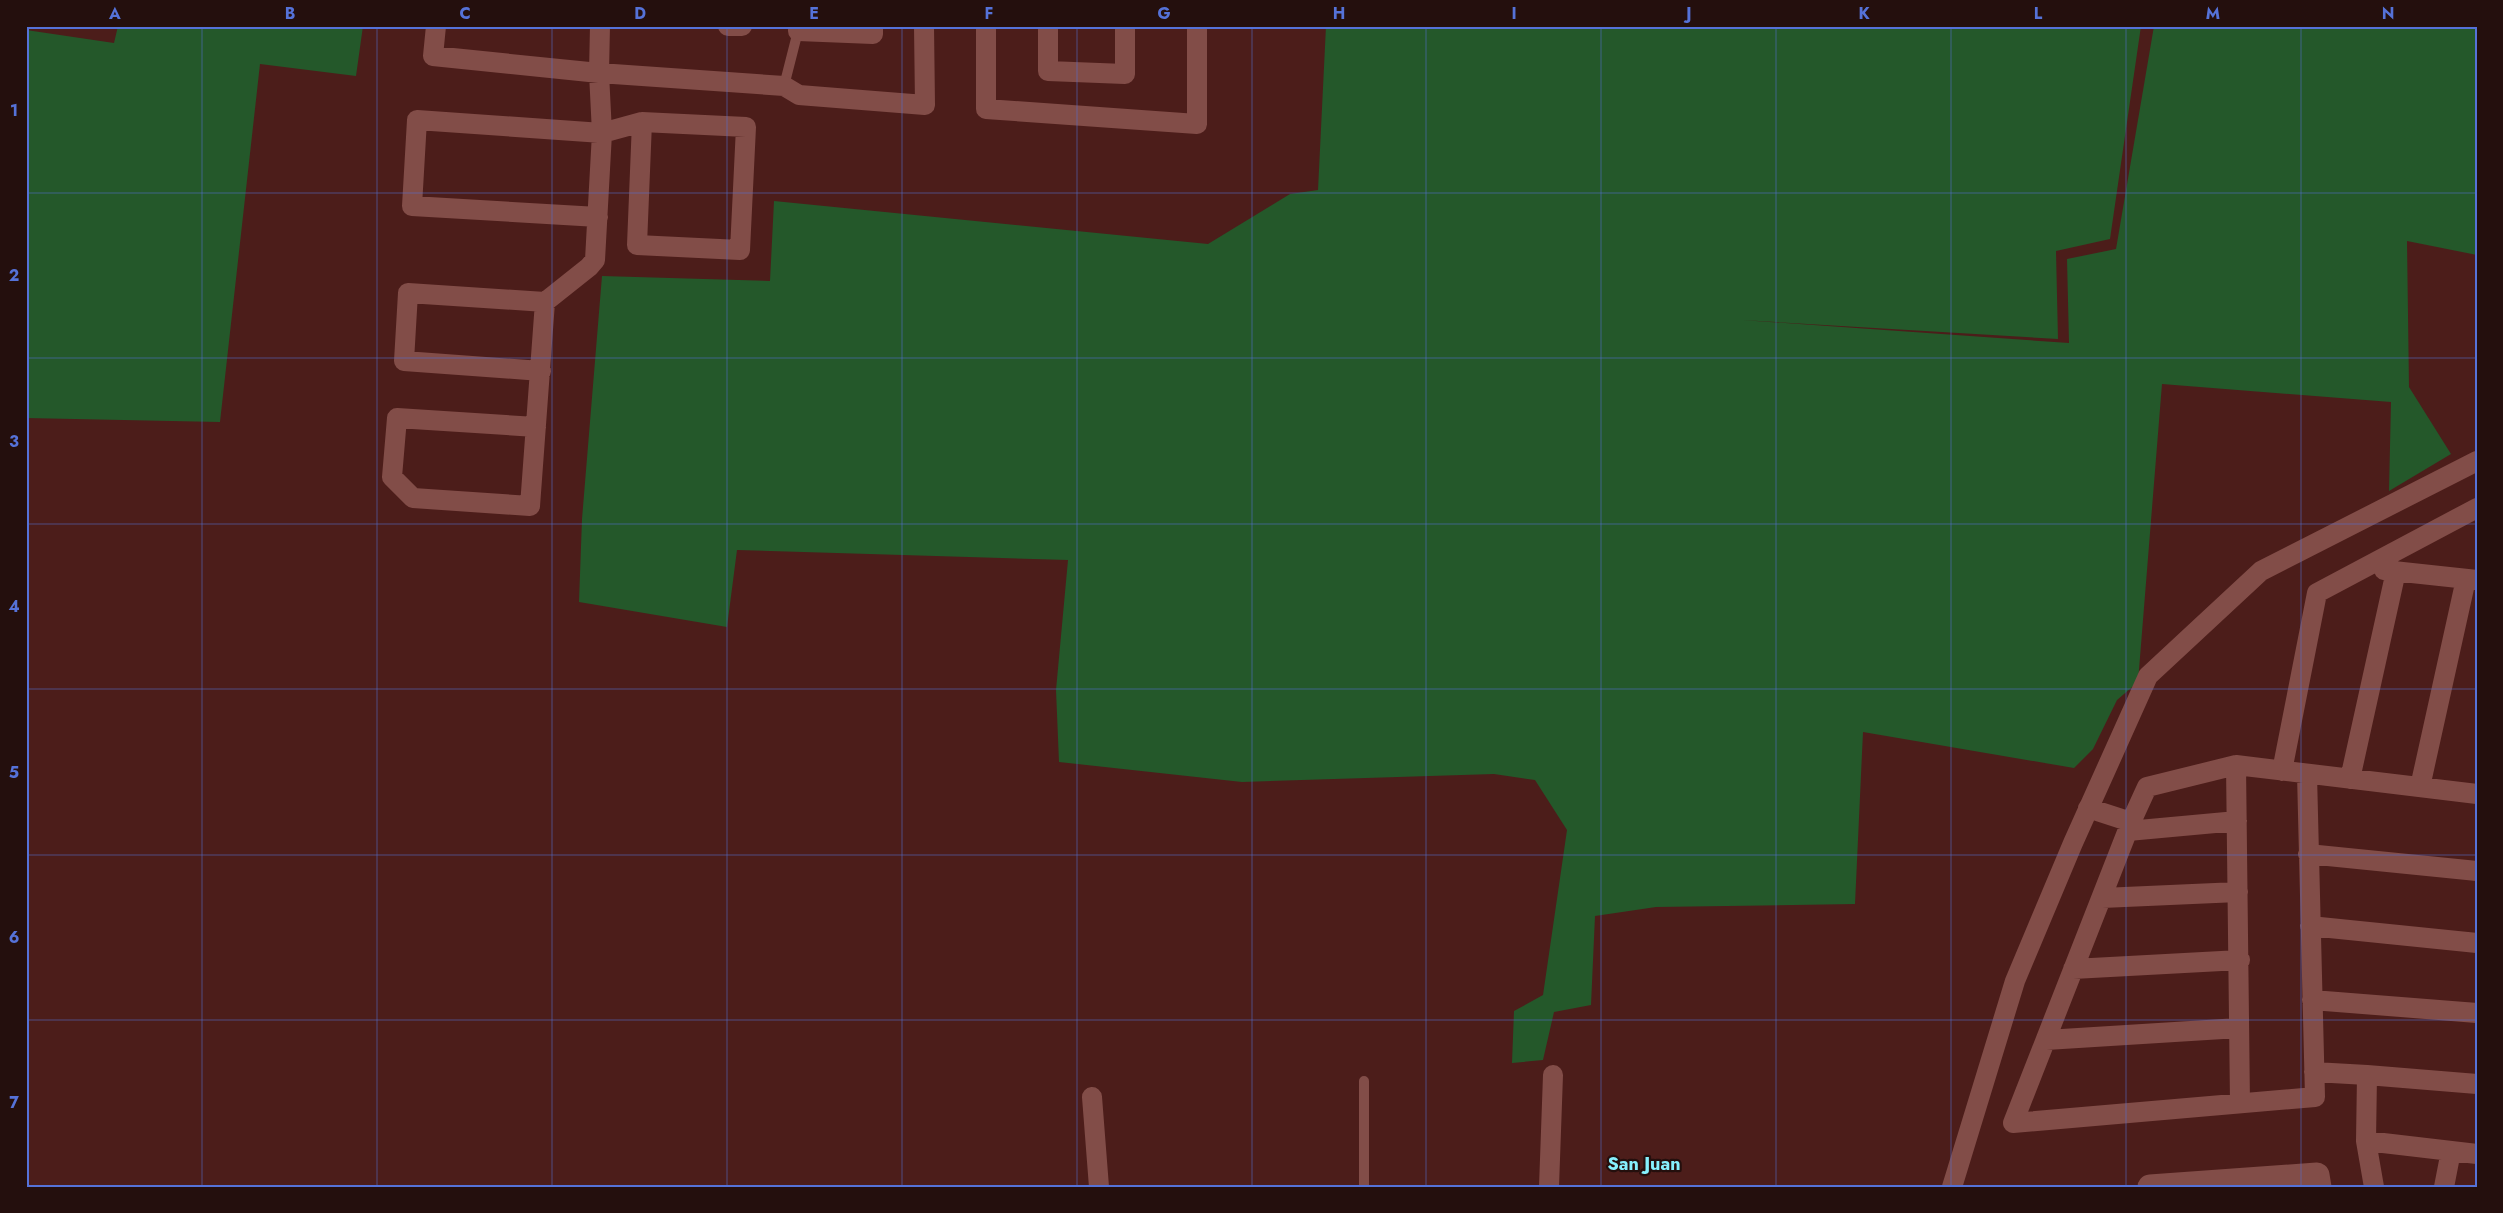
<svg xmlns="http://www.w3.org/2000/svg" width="2503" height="1213" font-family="Jost,sans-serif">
<rect width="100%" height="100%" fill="#4c1d1a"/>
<path fill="#24582a" d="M118,26H363L356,76L260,64L220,422L26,418V30L114,43Z
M1326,26H2141L2110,239L2056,251L2058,339L1742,320L2069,343L2067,259L2116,249L2154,26H2477V255L2407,241L2409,387L2451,454L2389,491L2391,402L2162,384L2138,682L2117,700L2093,749L2074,768L1863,732L1855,904L1656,907L1595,916L1591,1005L1554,1012L1543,1060L1512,1063L1514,1011L1543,995L1567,830L1535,780L1494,774L1242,782L1059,762L1056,690L1068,560L737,550L727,627L579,602L582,519L602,276L770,281L774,201L1208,244L1290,194L1318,190Z"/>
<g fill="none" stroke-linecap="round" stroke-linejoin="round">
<path stroke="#824d48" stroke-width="10" d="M784,86L798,31
M1364,1187V1081"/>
<path stroke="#824d48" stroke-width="20" d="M436,26L433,56L599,73L784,86L799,95L925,105L924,26
M728,26H742
M798,26V31L873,34V26
M986,26V109L1197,124V26
M1048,26V71L1125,74V26
M598,217L412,206L417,120L602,133L642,122L746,127L740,250L637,245L642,122
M541,371L404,361L408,293L545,302
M536,427L397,418L392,477L413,498L530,506L545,302L589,267L595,260L602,133L599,73L600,26
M2384,570L2477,580
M2236,765L2240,1103
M2282,771L2317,593L2477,508
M2350,779L2396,571
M2420,787L2466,579
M2088,808L2131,822L2147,787L2236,765L2477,794
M2131,822L2013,1123L2315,1097L2307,774
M2128,831L2237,821
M2308,854L2477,871
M2102,898L2238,892
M2310,926L2477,943
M2073,969L2240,960
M2312,1000L2477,1013
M2046,1040L2239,1028
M2314,1072L2367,1075L2366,1141L2374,1187
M2367,1075L2477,1084
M1092,1097L1099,1187
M2366,1141L2477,1154
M1549,1187L1553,1075
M1952,1187L2015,981L2073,843L2148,676L2261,571L2477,461
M2444,1187L2451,1151"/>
<path stroke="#824d48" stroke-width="25" d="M2150,1187L2317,1175L2319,1187"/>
</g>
<path fill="none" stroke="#5572d8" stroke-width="1" stroke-opacity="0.55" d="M202,26V1187M377,26V1187M552,26V1187M727,26V1187M902,26V1187M1077,26V1187M1252,26V1187M1426,26V1187M1601,26V1187M1776,26V1187M1951,26V1187M2126,26V1187M2301,26V1187M26,193H2477M26,358H2477M26,524H2477M26,689H2477M26,855H2477M26,1020H2477"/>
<g text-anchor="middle" stroke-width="4.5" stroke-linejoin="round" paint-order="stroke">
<g font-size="18" font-weight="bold" fill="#86f0fd" stroke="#240f0d">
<text x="1644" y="1170">San Juan</text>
</g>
</g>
<rect width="2503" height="1213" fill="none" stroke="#240f0d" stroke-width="55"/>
<rect x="28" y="28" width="2448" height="1158" fill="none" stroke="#5572d8" stroke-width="2"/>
<g font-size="16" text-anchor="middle" font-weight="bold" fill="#5572d8">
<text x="115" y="19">A</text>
<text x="290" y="19">B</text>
<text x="465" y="19">C</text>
<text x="640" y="19">D</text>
<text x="814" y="19">E</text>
<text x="989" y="19">F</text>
<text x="1164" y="19">G</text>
<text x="1339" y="19">H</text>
<text x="1514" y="19">I</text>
<text x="1689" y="19">J</text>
<text x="1864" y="19">K</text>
<text x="2038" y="19">L</text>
<text x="2213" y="19">M</text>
<text x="2388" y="19">N</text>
<text x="14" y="116">1</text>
<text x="14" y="281">2</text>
<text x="14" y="447">3</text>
<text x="14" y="612">4</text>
<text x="14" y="778">5</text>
<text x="14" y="943">6</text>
<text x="14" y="1108">7</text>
</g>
</svg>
